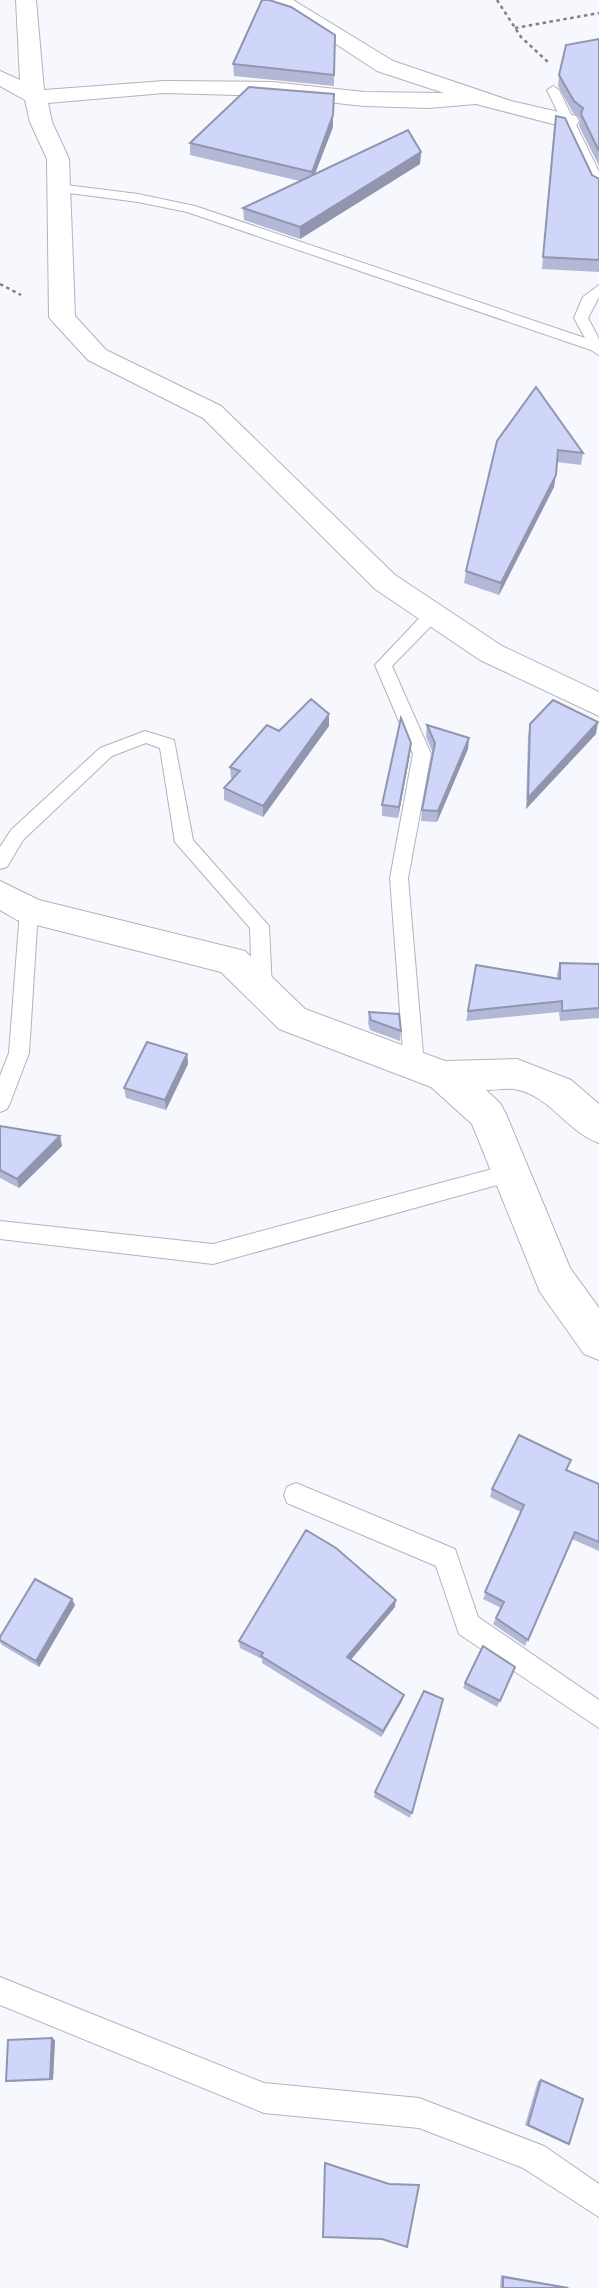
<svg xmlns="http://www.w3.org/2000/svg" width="599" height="2288" font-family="Mulish,sans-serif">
<rect width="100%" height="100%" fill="#f7f8fe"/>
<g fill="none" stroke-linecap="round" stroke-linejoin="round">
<g stroke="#b2b4bd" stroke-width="2">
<path id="service" d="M553,86L559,90L599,172V189L593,185L547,90Z
M58,184L138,194L195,206L585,338L574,318L583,297L599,285V297L588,318L599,339V355L591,350L187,212L138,202L54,191L52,188Z
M433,609L441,614L439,618L392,666L431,754L408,878L424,1065L421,1071L414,1073L407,1071L404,1065L390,878L413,754L375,665L427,610Z
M145,731L174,740L193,840L269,926L272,990L269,995L262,998L255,995L252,990L250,928L175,842L160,748L146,743L112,756L23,840L7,867L0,869V847L11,830L100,748Z
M29,904L36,906L38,911L29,1053L10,1103L7,1109L0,1112V1076L9,1053L20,911L22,906Z
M511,1164L519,1167L522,1173L519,1179L213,1264L0,1239V1221L213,1244Z
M296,1483L455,1549L478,1617L599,1700V1728L459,1634L436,1566L287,1503L284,1495L287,1487Z
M0,1977L264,2083L419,2098L544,2146L599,2184V2217L523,2168L419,2128L264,2113L0,2005Z"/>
</g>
<g stroke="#b2b4bd" stroke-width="2">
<path id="minor" d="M16,0H36L44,90L164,81L272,82L364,92L444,93L377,71L269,0H293L393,61L511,101L576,116L579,121L576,126L568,128L476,104L428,108L364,106L272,96L164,93L48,103L52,122L69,159L75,316L106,350L221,406L395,575L502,646L599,692V716L480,660L375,589L203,418L88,360L53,322L49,317L47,159L30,122L25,100L0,86V71L20,80Z
M0,881L39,900L245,951L305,1009L445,1061L517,1059L571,1080L599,1104V1143C567,1132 550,1095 514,1089C505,1088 495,1090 486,1090L500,1103L506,1114L570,1268L599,1308V1360L584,1354L540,1292L472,1124L431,1087L279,1029L221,972L17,920L0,910Z"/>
</g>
<path stroke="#808186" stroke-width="2.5" stroke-dasharray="3.5 3.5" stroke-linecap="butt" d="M497,0L521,37L549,63
M515,28L599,13
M0,284L21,295"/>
<use href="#service" fill="#fff" fill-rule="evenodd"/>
<use href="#minor" fill="#fff" fill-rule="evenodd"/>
</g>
<path fill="#b2b8d6" d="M335,35L334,86L234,76L233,64Z
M599,39V166L579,126L580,119L573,113L558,86L559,75Z
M333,127L315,174L421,152L420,164L300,239L244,220L243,208L300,181L190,155V143Z
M554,127L592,175L599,179V272L542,269Z
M497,441L583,453L581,465L557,462L554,487L499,595L464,583L466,571Z
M530,724L596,734L526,809L528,736Z
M427,725L469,738L468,749L437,822L421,821L422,810L433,753L426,737Z
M329,726L263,817L224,800V788L233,779L231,778L230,767L279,731Z
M411,743L410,754L398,818L382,816V805Z
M560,963L599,964V1018L560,1021L559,1012L466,1021L468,1011L557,979V974Z
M369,1012L401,1031L400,1041L370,1030L368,1023Z
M187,1054L188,1064L166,1110L126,1098L124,1088Z
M0,1126L60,1136L62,1146L19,1188L0,1178Z
M567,1470L599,1484V1551L572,1539L525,1646L493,1624L501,1608L483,1599L521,1512L490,1497L492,1489Z
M75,1605L39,1667L2,1645L0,1642V1637Z
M395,1607L351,1660L402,1701L381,1737L262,1663V1659L240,1648L239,1641Z
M515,1667L497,1707L463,1688L465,1683Z
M443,1699L410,1818L374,1797L375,1792Z
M55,2040L53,2080L10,2082L6,2081Z
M541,2080L569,2144H566L525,2125L538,2081Z
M501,2275L568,2287L570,2288H500Z"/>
<path fill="#9196ae" d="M333,115V127L311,184L312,172Z
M421,152L420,164L300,239V227Z
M556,475L554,487L499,595L501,583Z
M329,714V726L263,817V806Z
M598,722L596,734L526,809L528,798Z
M469,738L468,749L437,822L438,811Z
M411,743L410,754L398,818L399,807Z
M187,1054L188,1064L166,1110L165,1100Z
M60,1136L62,1146L19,1188L17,1179Z
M72,1599L75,1605L39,1667L36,1661Z
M396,1600L395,1607L347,1664V1657Z
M404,1695L402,1701L381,1737L383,1731Z
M52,2038L55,2040L53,2080L50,2079Z"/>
<path fill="#cfd6f9" stroke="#9196ae" stroke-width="2" d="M262,0H269L291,7L335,35L334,75L233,64Z
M599,39V151L581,114L583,108L574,101L559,75L566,45Z
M249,87L334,94L333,115L312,172L190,143Z
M556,116L565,118L592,175L599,179V260L543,257Z
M408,130L421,152L300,227L243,208Z
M536,387L583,453L558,450L556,475L501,583L466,571L497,441Z
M311,699L329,714L263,806L224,788L240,771L230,767L267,725L279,731Z
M553,700L598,722L528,798L530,724Z
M401,718L411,743L399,807L382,805Z
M427,725L469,738L438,811L422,810L435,743Z
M560,963L599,964V1008L562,1011V1001L468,1011L476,965L560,979Z
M369,1012L399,1014L401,1031L371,1020Z
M147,1042L187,1054L165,1100L124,1088Z
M0,1126L60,1136L17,1179L0,1170Z
M519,1435L571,1460L566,1470L599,1484V1542L575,1532L528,1640L496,1618L504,1602L485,1592L524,1505L492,1489Z
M306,1530L336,1548L396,1600L347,1657L404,1695L383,1731L261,1656L263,1653L239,1641Z
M35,1579L72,1599L36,1661L0,1640V1637Z
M483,1646L515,1667L500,1701L465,1683Z
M424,1691L443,1699L412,1813L375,1792Z
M52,2038L50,2079L6,2081L8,2040Z
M541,2080L583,2099L569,2144L528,2125Z
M325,2163L389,2184L419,2185L407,2247L382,2239L323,2237Z
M503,2277L568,2288H503Z"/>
</svg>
